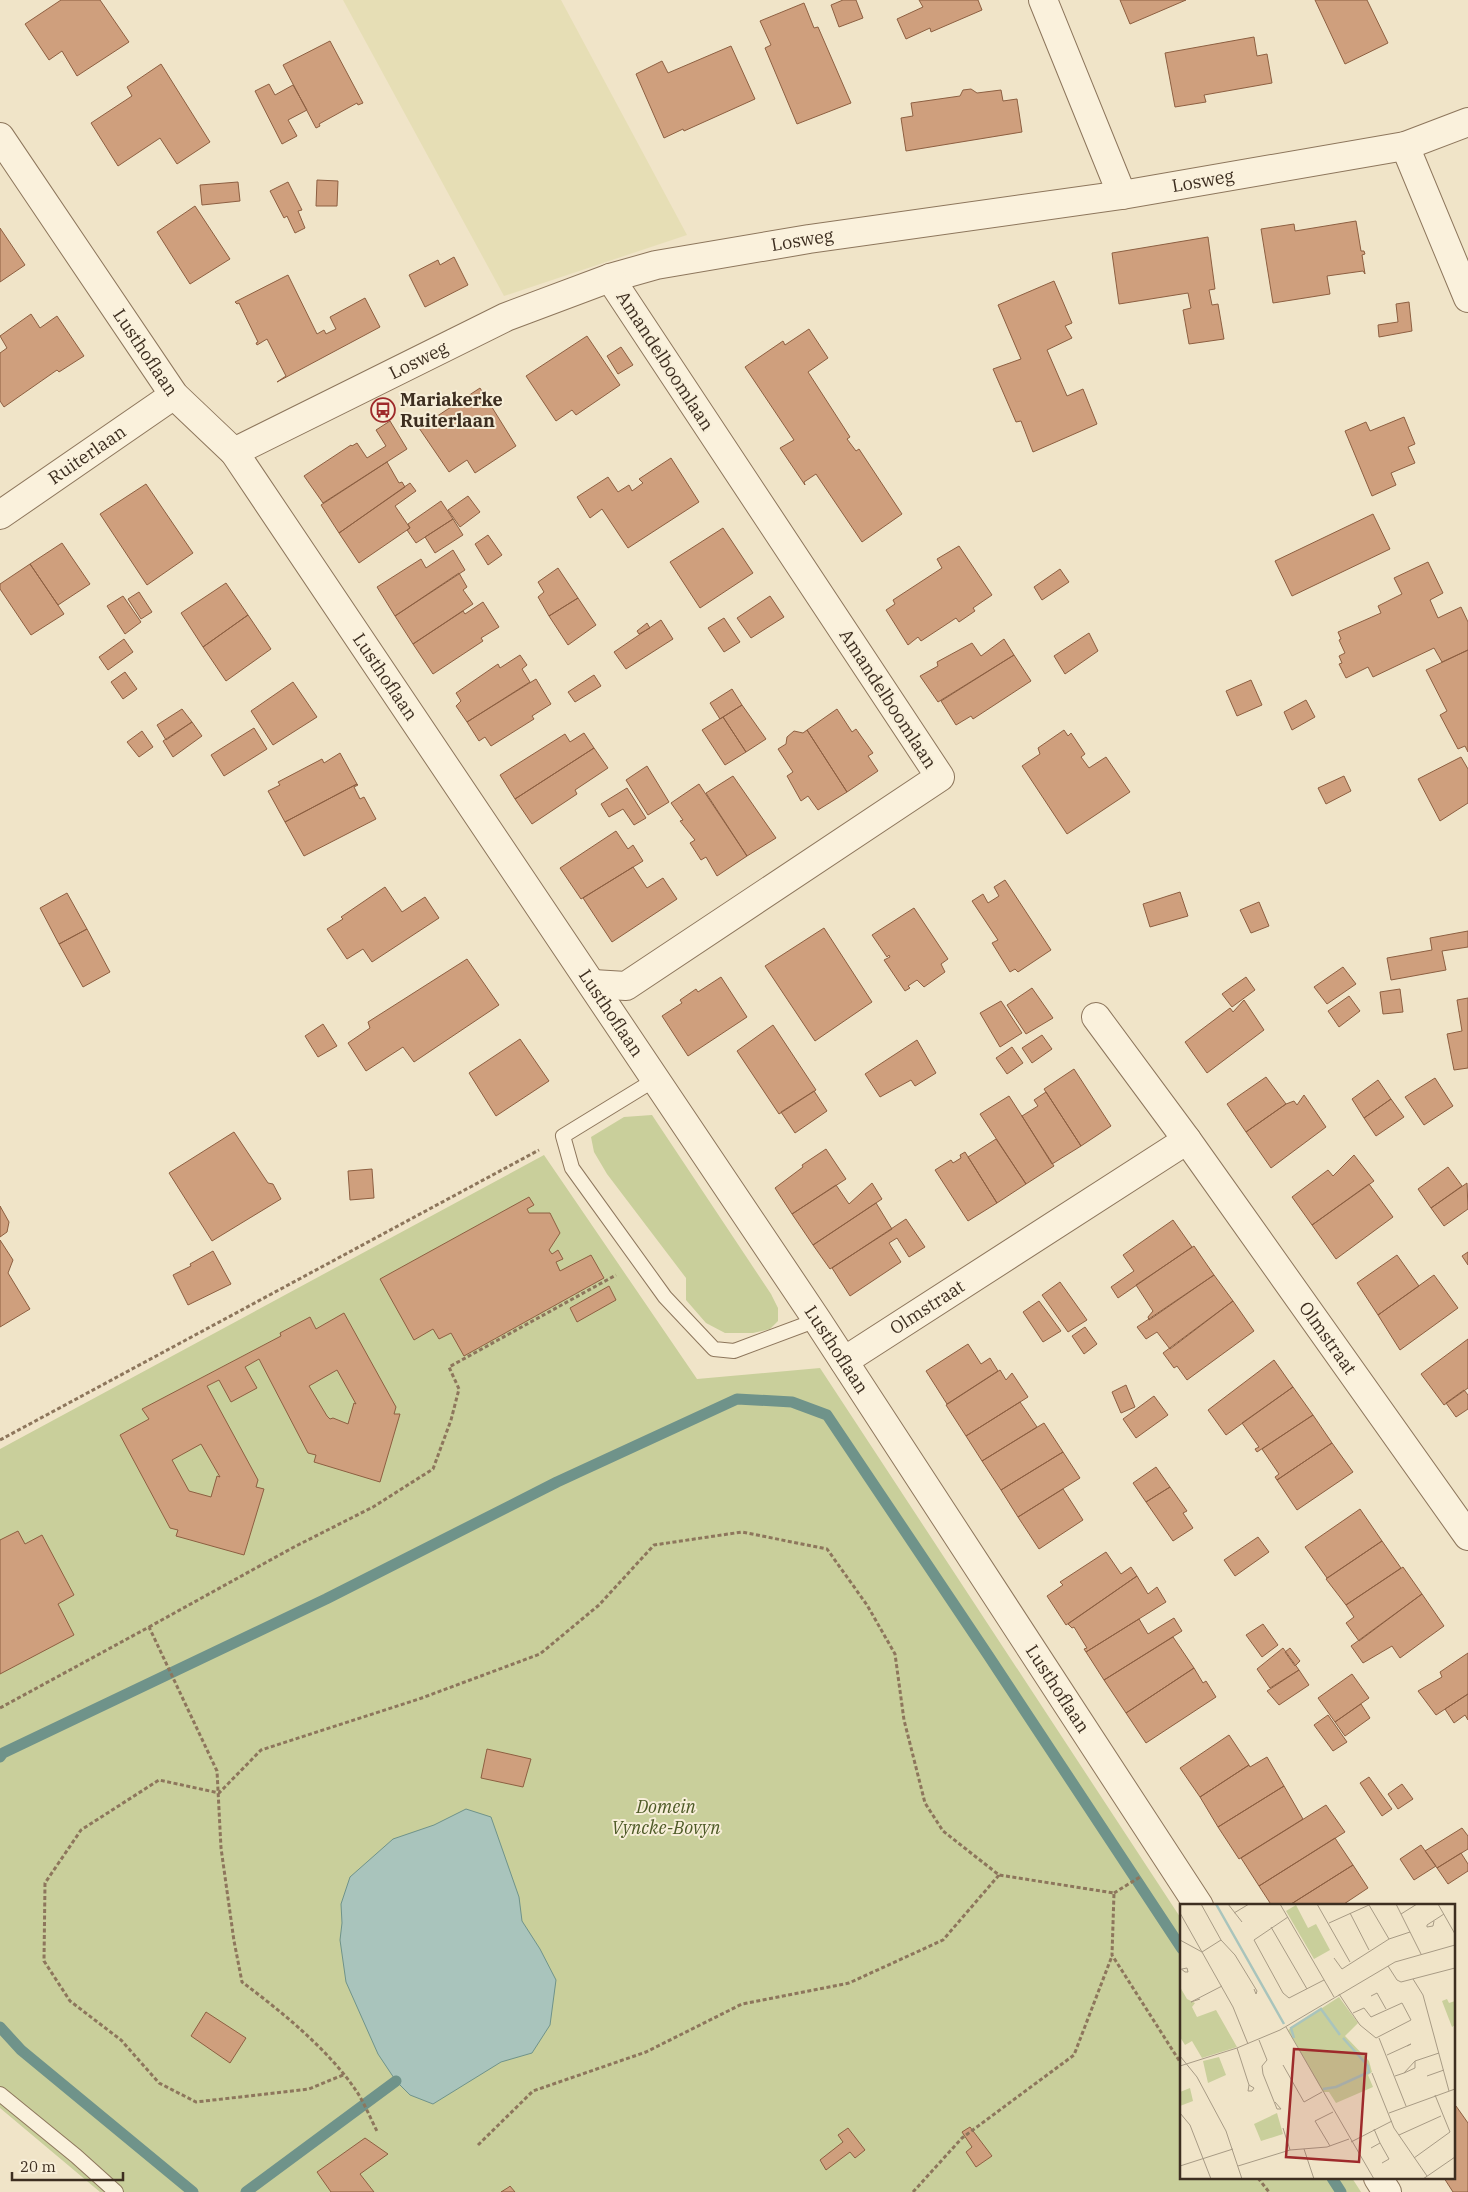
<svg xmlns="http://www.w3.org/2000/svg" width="1468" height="2192" font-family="'IBM Plex Serif',serif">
<rect width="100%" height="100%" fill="#f0e4c8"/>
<path fill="#e6deb5" d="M343,0H561L687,235L504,296Z"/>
<path fill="#c9cf9b" d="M652,1115L771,1294L778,1308V1321L770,1329L753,1333H725L706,1323L686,1300V1278L607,1174L594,1152L591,1137L624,1117Z
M544,1155L697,1379L820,1368L1182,1920V2178H1352L1361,2192H100L0,2108V1449Z"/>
<path fill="#a9c4bc" stroke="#6f938a" d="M466,1809L491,1817L519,1897L522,1921L540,1949L556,1980L550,2025L532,2053L501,2062L433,2104L410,2095L396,2081L378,2054L346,1982L340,1940L342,1923L341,1904L350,1877L393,1839L434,1825Z"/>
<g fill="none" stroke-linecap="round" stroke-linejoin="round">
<path stroke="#6f938a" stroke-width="11" d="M0,1757L3,1753L326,1599L557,1482L737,1399L792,1402L827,1415L988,1655L1182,1949
M0,2027L21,2050L193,2192
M1332,2178L1341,2192
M246,2192L396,2081"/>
</g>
<path fill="#cf9f7d" stroke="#8d5f41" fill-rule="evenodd" d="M61,0H100L129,42L77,76L62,51L49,60L25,24Z
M843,0H856L863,18L839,27L831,5Z
M919,0H978L982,10L931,32L930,28L906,39L897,19L923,7Z
M1120,0H1186L1130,24Z
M1315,0H1367L1388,43L1345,64Z
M804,3L814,28L818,27L851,103L797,124L765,48L771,45L760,21Z
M1254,37L1257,56L1267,54L1272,83L1204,95L1206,102L1175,107L1165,53Z
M330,41L363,103L358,105L357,103L319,124L320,126L316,128L283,65Z
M731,46L755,99L684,131L683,129L664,138L636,74L662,61L668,73Z
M161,64L210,142L177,164L160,138L118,166L91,123L132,96L127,87Z
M269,84L275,95L293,85L307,110L288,120L297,136L282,144L255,91Z
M971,89L977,93L1001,90L1003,101L1017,99L1022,132L906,151L901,118L913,116L911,103L960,96L963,90Z
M317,180L338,181L337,206H316Z
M238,182L240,201L202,205L200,185Z
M288,182L302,210L298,211L305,228L295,233L287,216L284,218L270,191Z
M195,206L230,259L190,284L157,232Z
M1356,221L1361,251H1364L1365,254L1362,255L1365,274L1363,271L1327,276L1330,294L1273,303L1261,229L1294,224L1295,231Z
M0,228L25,265L0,282Z
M1208,237L1215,289L1209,290L1212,305L1218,304L1224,339L1189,344L1183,310L1191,308L1188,293L1119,304L1112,253Z
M454,257L468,285L425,307L409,275L438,260L440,265Z
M288,275L317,334L324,330L326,334L336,329L330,317L365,298L380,327L277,382L286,376L267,339L257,345L256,343L258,342L239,303L237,304L235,302Z
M1054,281L1072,323L1065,326L1072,338L1047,350L1067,396L1083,389L1097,424L1033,452L1021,421L1016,422L993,369L1021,359L998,305Z
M1409,302L1412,331L1379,337L1378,325L1398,322L1396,304Z
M31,314L40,328L57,316L84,356L59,372L57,370L4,407L0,401V353L7,348L0,336Z
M809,329L828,358L808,372L850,437L847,439L856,451L859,449L902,514L862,542L816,474L804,482L805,485L780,448L794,440L745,367L783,341L785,345Z
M587,336L620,385L576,415L572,410L556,421L526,376Z
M621,347L633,365L618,374L607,356Z
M480,388L516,446L475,473L467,460L449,472L419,428Z
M1404,417L1415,444L1408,447L1415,463L1391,473L1396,485L1372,496L1345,431L1366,422L1370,431Z
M390,421L407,449L323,503L304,476L351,445L352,446L357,443L367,458L386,446L376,430Z
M671,458L699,502L628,548L602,509L590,518L577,497L608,477L618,492L629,485L632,491L643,483L639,479Z
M387,462L399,483L402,482L405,487L339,533L321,505Z
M410,483L416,491L395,506L410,528L359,563L339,533Z
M146,484L193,553L147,585L100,514Z
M468,496L480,512L460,527L448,510Z
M441,501L453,519L416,543L407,530L410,528L408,524Z
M1373,514L1390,549L1292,596L1275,561Z
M453,519L463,535L435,553L425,537Z
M723,528L753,573L700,608L670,562Z
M488,535L502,555L488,565L475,544Z
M62,543L90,584L58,605L30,564Z
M959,546L992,595L973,608L975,611L959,622L956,618L921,641L918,637L908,645L886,610L895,604L893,600L942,568L937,559Z
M453,550L465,570L395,616L377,587L421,559L426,568Z
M1428,562L1443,593L1430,600L1438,618L1461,607L1468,622V650L1442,662L1434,648L1373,677L1368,667L1346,678L1339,664L1342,663L1339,656L1345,653L1339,640L1341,639L1338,632L1381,613L1378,606L1402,594L1394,578Z
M30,564L64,614L31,635L0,589V584Z
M558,568L578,598L549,616L538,597L544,592L538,582Z
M1060,569L1069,582L1042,600L1034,587Z
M459,573L467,587L463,590L473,604L413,644L395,616Z
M226,583L248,615L203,647L181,613Z
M139,592L152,612L141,619L128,599Z
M123,596L141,622L125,634L107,606Z
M770,596L784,617L751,638L737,618Z
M578,598L596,625L568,645L549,616Z
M483,602L499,627L481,638L483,641L433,674L413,644L463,611L465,614Z
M248,615L271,649L226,681L203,647Z
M724,618L740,642L724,652L708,628Z
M661,620L673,639L626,669L614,652Z
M647,623L650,628L639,634L637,631Z
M1089,633L1098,651L1065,674L1054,656Z
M124,639L133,652L108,670L99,657Z
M1004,639L1014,655L938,702L920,676L938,666L937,662L972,643L981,656Z
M1468,650V752L1465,746L1458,749L1440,715L1447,711L1426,670Z
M520,655L527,665L522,669L530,682L467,722L456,706L461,701L456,693L498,664L500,668Z
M1014,655L1031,681L973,719L971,716L956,725L941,701Z
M125,672L137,689L123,699L111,682Z
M594,675L601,686L575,702L568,692Z
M536,679L551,704L532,716L534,719L491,746L485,737L479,741L467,722Z
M1251,680L1262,705L1237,716L1226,691Z
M293,682L317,717L273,745L251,711Z
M732,689L742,705L720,719L710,703Z
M1306,700L1315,717L1292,730L1284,712Z
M742,705L766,739L746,752L723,717Z
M182,709L192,722L166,740L157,725Z
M837,709L852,732L856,729L873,753L868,756L878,771L847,792L807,730Z
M723,717L746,752L725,765L702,730Z
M192,722L202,736L173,757L163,741Z
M254,728L267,749L224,776L211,755Z
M807,730L847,792L818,810L808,796L801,801L787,776L793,772L778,749L786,744L787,737L794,731L803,733Z
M1064,730L1068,736L1071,733L1085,754L1081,757L1089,768L1106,757L1130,792L1067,834L1022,766L1040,754L1038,748Z
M142,731L153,747L139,757L127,742Z
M584,733L594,748L515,799L500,775L565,734L570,742Z
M594,748L608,768L575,790L577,794L532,824L515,799Z
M340,753L357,784L285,822L268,791L280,785L278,782L322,759L324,763Z
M1461,757L1468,769V803L1440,821L1418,779Z
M647,766L669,802L648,815L626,780Z
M733,776L776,838L747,856L706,793Z
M1344,776L1351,791L1326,804L1318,788Z
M357,784L358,785L354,787L360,799L364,797L376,819L304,856L285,822Z
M699,784L747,856L717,876L706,857L701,860L690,843L695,840L680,821L683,820L671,803Z
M627,788L646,818L634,825L623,809L609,817L601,804Z
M616,831L628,849L633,845L643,861L581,899L560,868Z
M633,867L647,888L663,878L677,899L612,942L583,898Z
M1005,880L1051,950L1018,972L1015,969L1010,972L992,943L998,940L972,901L983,894L988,903L999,896L994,887Z
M385,887L402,912L425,897L439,918L372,962L363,949L347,959L327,929L343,919L341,917Z
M1180,892L1188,916L1150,927L1143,904Z
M67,893L87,929L59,944L40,908Z
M1259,902L1269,926L1251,933L1240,910Z
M914,908L948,959L941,964L945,972L924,987L917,980L908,986L910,988L905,991L884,960L890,957L889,955L887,957L872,935Z
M824,928L872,1002L815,1041L765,966Z
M87,929L110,972L83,987L59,944Z
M1468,931V947L1442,951L1446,970L1391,980L1387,958L1432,950L1430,938Z
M467,959L499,1005L414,1062L403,1047L366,1071L348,1043L370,1028L368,1022Z
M1343,967L1356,984L1327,1004L1314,987Z
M721,977L747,1017L688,1056L662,1016L682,1003L680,1000L696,989L698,992Z
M1246,977L1255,990L1232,1007L1222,994Z
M1032,988L1053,1018L1026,1034L1007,1005Z
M1400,989L1403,1012L1383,1014L1380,992Z
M1349,996L1360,1011L1339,1027L1328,1011Z
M1468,998V1068L1454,1070L1447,1034L1462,1031L1457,1000Z
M1244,1000L1264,1030L1207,1073L1185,1042L1230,1008L1233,1012Z
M1001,1001L1022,1033L1000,1047L980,1013Z
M323,1024L337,1046L318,1057L305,1036Z
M773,1025L816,1090L779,1114L737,1051Z
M1042,1035L1052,1049L1032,1063L1022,1048Z
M520,1039L549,1081L496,1116L469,1073Z
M917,1040L936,1073L915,1086L911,1080L880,1097L865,1074Z
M1012,1047L1023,1063L1007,1074L996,1058Z
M1074,1069L1111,1126L1081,1146L1044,1089Z
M1266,1077L1286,1104L1246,1132L1227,1104Z
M1435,1078L1453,1106L1424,1125L1405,1097Z
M1378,1080L1391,1099L1364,1118L1352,1099Z
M814,1091L827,1111L795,1133L781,1112Z
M1046,1092L1081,1146L1052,1164L1022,1116L1038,1106L1034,1100Z
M1304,1095L1326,1127L1271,1168L1246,1132L1286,1104L1294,1101L1297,1105Z
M1009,1096L1054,1166L1026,1184L980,1114Z
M1391,1099L1404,1117L1376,1136L1364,1118Z
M234,1132L268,1183L273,1184L281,1199L212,1241L169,1173Z
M996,1139L1026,1184L997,1203L968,1157Z
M826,1149L846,1179L792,1214L775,1188L803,1167L802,1165Z
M965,1152L997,1203L968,1221L935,1170L951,1160L953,1163L961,1158L960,1155Z
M1354,1155L1374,1181L1312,1225L1292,1197L1328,1170L1333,1176Z
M1448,1167L1462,1186L1431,1208L1418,1189Z
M372,1169L374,1198L350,1200L348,1171Z
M872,1183L882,1199L813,1245L792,1214L836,1185L849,1204Z
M1467,1183L1468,1209L1444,1226L1431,1208Z
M1369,1184L1393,1217L1336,1259L1312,1225Z
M529,1197L534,1205L527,1209L529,1213H550L560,1233L549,1250L552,1254L558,1250L563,1259L556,1262L560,1271L591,1255L604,1278L464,1356L451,1333L439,1339L433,1329L414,1340L380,1279Z
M876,1203L892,1229L830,1269L813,1245Z
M0,1206L9,1222L7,1232L0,1237Z
M906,1219L925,1247L909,1257L897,1238L889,1243L901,1262L850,1296L832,1268Z
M1173,1220L1192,1247L1118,1298L1111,1287L1134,1271L1123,1255Z
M0,1240L13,1260L8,1273L30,1309L0,1327Z
M1194,1246L1214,1275L1149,1320L1148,1317L1153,1311L1136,1285Z
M213,1251L231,1284L188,1305L173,1275L191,1266L190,1264Z
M1468,1252V1265L1462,1256Z
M1397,1255L1419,1286L1378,1315L1357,1283Z
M1214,1275L1233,1301L1170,1349L1157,1332L1146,1339L1137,1327Z
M1434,1275L1458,1308L1400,1350L1378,1315Z
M1060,1282L1087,1320L1068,1332L1042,1295Z
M609,1286L616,1300L577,1322L570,1308Z
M1039,1301L1061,1331L1043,1342L1023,1312Z
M1233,1301L1254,1331L1187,1380L1177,1366L1174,1368L1163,1353Z
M344,1313L396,1407L394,1414H400L380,1482L314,1462L316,1455L308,1453L259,1359L245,1367L257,1388L231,1402L219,1380L207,1386L258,1480L256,1487L264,1489L244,1555L176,1536L178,1530L170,1528L120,1435L149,1419L142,1409L281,1336L280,1333L310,1317L316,1329ZM337,1370L356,1404L354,1403L348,1424L333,1418L330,1419L327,1416L309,1386ZM201,1444L220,1477L217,1476L211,1497L189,1491L172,1460Z
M1085,1327L1097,1344L1084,1354L1072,1336Z
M1468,1339V1388L1444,1405L1421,1374Z
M968,1344L981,1364L990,1358L998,1371L947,1404L926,1371Z
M1274,1360L1293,1387L1226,1435L1208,1410Z
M1000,1370L1006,1380L1012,1373L1028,1397L966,1436L946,1405Z
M1126,1385L1135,1407L1121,1413L1112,1392Z
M1293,1387L1313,1415L1257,1452L1255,1449L1259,1447L1242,1423Z
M1464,1390L1468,1395V1409L1456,1417L1446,1403Z
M1154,1396L1168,1415L1136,1438L1123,1419Z
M1020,1402L1037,1427L982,1461L966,1436Z
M1313,1415L1332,1443L1277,1480L1275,1477L1279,1474L1262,1449Z
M1044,1423L1063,1452L1001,1490L982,1461Z
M1332,1443L1353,1472L1297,1510L1277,1480Z
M1063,1452L1080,1478L1018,1517L1001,1490Z
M1156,1467L1170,1487L1146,1502L1133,1483Z
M1170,1487L1187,1511L1183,1513L1193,1528L1173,1541L1146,1502Z
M1063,1489L1083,1520L1039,1549L1018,1517Z
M1360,1509L1382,1541L1327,1578L1305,1547Z
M18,1531L25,1544L42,1535L74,1595L58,1604L74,1635L0,1674V1540Z
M1258,1537L1269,1552L1235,1576L1224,1560Z
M1382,1541L1401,1568L1346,1605L1326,1579Z
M1106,1552L1121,1574L1131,1567L1137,1576L1066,1625L1047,1596L1063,1585L1060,1582Z
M1403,1567L1422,1594L1359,1641L1346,1623L1354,1617L1346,1605Z
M1137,1576L1148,1594L1157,1587L1166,1602L1086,1652L1084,1649L1087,1648L1074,1627L1072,1628L1068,1624Z
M1422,1594L1444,1626L1400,1658L1392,1646L1363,1663L1351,1646Z
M1174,1618L1182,1631L1104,1680L1086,1652L1139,1619L1148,1634Z
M1263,1624L1278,1645L1262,1657L1246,1635Z
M1173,1637L1194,1668L1126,1713L1104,1680Z
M1283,1648L1299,1670L1270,1688L1257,1669Z
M1290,1648L1300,1661L1295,1666L1285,1652Z
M1468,1653V1694L1436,1715L1418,1691L1442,1677L1440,1672Z
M1194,1668L1203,1683L1206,1681L1216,1697L1146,1743L1126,1713Z
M1299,1670L1309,1685L1279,1705L1267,1691Z
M1352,1674L1369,1698L1335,1722L1318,1698Z
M1468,1694V1720L1465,1715L1454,1723L1445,1709Z
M1361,1704L1370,1718L1345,1736L1335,1722Z
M1328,1715L1347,1742L1333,1751L1314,1725Z
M1229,1735L1249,1765L1200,1797L1180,1768Z
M487,1749L531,1759L523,1787L481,1778Z
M1267,1757L1284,1786L1218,1827L1200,1797L1249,1765L1250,1767Z
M1369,1777L1392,1809L1382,1816L1360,1783Z
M1402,1784L1413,1799L1398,1809L1388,1794Z
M1284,1786L1303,1819L1239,1859L1218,1827Z
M1326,1805L1345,1832L1259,1886L1241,1858Z
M1462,1828L1468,1836V1849L1437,1868L1425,1851Z
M1335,1838L1353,1865L1288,1906H1272L1259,1886Z
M1421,1845L1436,1866L1414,1880L1400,1859Z
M1461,1853L1468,1864V1871L1448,1884L1437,1868Z
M1353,1865L1368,1888L1341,1906H1288Z
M206,2012L246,2038L230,2063L191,2036Z
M1456,2106L1468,2123V2192H1453L1444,2178H1454V2107Z
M970,2127L992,2156L976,2167L966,2152L972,2147L962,2132Z
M848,2128L865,2150L855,2158L850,2152L826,2170L820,2160L843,2142L838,2135Z
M365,2138L388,2154L360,2174L374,2192H331L317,2172Z
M510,2186L515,2192H501L509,2187Z"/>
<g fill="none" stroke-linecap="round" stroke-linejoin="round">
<g stroke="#8d765c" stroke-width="16">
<path id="lane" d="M656,1079L563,1136L572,1168L665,1297L714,1349L734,1351L817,1320
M0,2094L76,2156L116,2192"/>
</g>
<g stroke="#8d765c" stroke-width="30">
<g id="street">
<path d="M1043,0L1122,195"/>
<path id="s1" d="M0,137L174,395L234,452L817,1320L1199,1906"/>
<path d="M1405,146L1468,298"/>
<path id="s2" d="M234,452L506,317L610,278L656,265L809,239L1122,195L1405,146L1468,122"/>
<path id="s3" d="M0,515L174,395"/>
<path d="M593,984L626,986L940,777L610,278"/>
<path d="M1096,1017L1187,1140"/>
<path id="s4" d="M844,1361L1187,1140L1468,1536"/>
<path d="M1378,2178L1387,2192"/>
</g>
</g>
<path stroke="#8d765c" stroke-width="3" stroke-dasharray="4 2.5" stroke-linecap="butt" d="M0,1440L539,1150
M149,1627L294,1547L373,1507L433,1469L451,1420L459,1389L449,1367L616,1275
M0,1708L149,1627L217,1771L221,1848L234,1941L242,1982C282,2012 329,2050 357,2092C365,2104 371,2120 378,2133
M1114,1893L1140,1877
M343,2075L309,2089L196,2102L159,2083L121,2040L70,2001L44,1961L45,1883L81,1830L159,1780L219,1793L261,1750L419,1699L540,1654L599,1605L654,1545L742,1532L827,1549L867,1605L895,1654L904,1720L925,1803L943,1831L999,1875L1114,1893L1112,1955L1182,2065
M478,2145L533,2091L646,2052L742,2004L849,1983L943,1940L999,1875
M1258,2178L1269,2192
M913,2192L962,2138L1074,2055L1112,1956"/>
<use href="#lane" stroke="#faf1dc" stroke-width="14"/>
<use href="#street" stroke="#faf1dc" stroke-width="28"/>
</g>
<defs>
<g id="bus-ring" transform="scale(1.25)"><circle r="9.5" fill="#f7eed8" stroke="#9e2a2b" stroke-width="1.5"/><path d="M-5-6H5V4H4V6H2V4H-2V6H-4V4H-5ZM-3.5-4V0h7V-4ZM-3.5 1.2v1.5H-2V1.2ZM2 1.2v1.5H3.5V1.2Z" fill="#9e2a2b"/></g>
</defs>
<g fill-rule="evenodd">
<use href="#bus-ring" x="383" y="410"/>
</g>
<g text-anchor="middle" stroke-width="4" stroke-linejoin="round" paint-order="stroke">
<g font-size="18" fill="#3d2e20" stroke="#f7eed8">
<text dy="6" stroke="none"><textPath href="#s2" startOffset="1016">Losweg</textPath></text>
<text dy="6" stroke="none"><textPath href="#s2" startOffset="611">Losweg</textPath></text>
<text dy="6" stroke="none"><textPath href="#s1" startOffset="260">Lusthoflaan</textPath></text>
<text dy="6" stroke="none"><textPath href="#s2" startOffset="206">Losweg</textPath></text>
<text transform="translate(665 361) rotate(57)" y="6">Amandelboomlaan</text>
<text dy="6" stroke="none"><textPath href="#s3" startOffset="106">Ruiterlaan</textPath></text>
<text dy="6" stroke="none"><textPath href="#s1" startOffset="665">Lusthoflaan</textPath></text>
<text transform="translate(888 699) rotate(57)" y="6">Amandelboomlaan</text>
<text dy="6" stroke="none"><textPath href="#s1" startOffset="1070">Lusthoflaan</textPath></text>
<text dy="6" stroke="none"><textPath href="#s4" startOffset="99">Olmstraat</textPath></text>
<text dy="6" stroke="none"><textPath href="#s4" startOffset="651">Olmstraat</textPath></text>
<text dy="6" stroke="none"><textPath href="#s1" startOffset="1475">Lusthoflaan</textPath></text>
<text dy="6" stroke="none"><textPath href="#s1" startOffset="1880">Lusthoflaan</textPath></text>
</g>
<g font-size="18" font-weight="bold" fill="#3d2e20" stroke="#f7eed8" text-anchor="start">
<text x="400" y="406">Mariakerke<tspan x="400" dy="21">Ruiterlaan</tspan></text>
</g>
<g font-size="18" font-style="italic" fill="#4d5a26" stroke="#f7eed8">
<text x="666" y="1813">Domein<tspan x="666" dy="21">Vyncke-Bovyn</tspan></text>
</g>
</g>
<g transform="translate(1180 1904)">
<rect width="275" height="275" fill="#f0e4c8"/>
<path d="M116,1L128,24L136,20L150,46L134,55L106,7ZM0,83L7,95L15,99L12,103L17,113L36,106L57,143L22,154L12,137L5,141L0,133ZM159,93L178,119L165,132L189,157L192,168L188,171L193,183L156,199L149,188H143L108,126ZM267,95L269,99L275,97V121L272,123L262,97ZM39,153L46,171L28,179L23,157ZM10,184L13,197L0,202V188ZM97,209L103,230L81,237L74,220Z" fill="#c9cf9b"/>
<path fill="none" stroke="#a9c4bc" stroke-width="2.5" d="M36,0L104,120M114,134L111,124L141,105L160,131M143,185L156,183L189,168L188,162L163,134"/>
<path fill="none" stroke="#a89b85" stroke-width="1" d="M21,0L41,36L55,51L77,87L76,90L74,85M48,0L62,18M100,0L154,93M137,0L170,58M216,0L241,50M258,0L275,30M0,9L22,48L41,36M54,9L69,0M170,9L189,46M221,10L237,0M108,13L74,36L103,89L109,94L144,76M254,17L253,22L247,23V21L264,10M149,19L189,1L209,35M91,23L127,85M0,36L22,48L53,103L68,140M154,54L162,65L209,35L230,28M208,62L217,76L221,78L275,64M0,64L5,68H8L7,64L2,65M233,75L243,91L269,187M159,90L171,108L180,121L196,134L231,116L222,99L191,113L184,104L173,109M191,92L197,89L206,105M20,95L11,98L42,82M106,123L194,275M199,134L226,202M79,136L87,156L82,162L83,170L97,205H101L95,198M57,144L69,181L68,187H72L74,184L69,181M207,151L231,140L227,142M0,152L17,173L46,227L62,275M235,157L259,149M103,161L124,198L142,188M0,162L57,144L100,126L215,58L275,41M192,169L214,224L247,272M215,172L224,169L235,164V157L224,169M247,172L264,166M0,209L10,221L31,275M209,209L275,185M103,224L110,246M219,231L261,212M171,238L212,217M200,239L209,255L202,259M150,242L135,217L153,208M191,244L200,239L194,225M124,245L134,275M234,254L270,228L255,191M0,262L53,245M58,262L110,246L147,243L169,235M243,275L275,253"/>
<path fill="#9e2a2b" fill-opacity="0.15" stroke="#9e2a2b" stroke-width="2.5" d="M114,145L186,150L179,258L106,253Z"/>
<rect width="275" height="275" fill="none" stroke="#3d2e20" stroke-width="2.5"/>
</g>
<path d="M12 2172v8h111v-8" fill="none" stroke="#3d2e20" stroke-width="2.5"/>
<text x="20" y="2172" font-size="15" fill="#3d2e20" stroke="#f7eed8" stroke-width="4" paint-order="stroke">20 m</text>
</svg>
